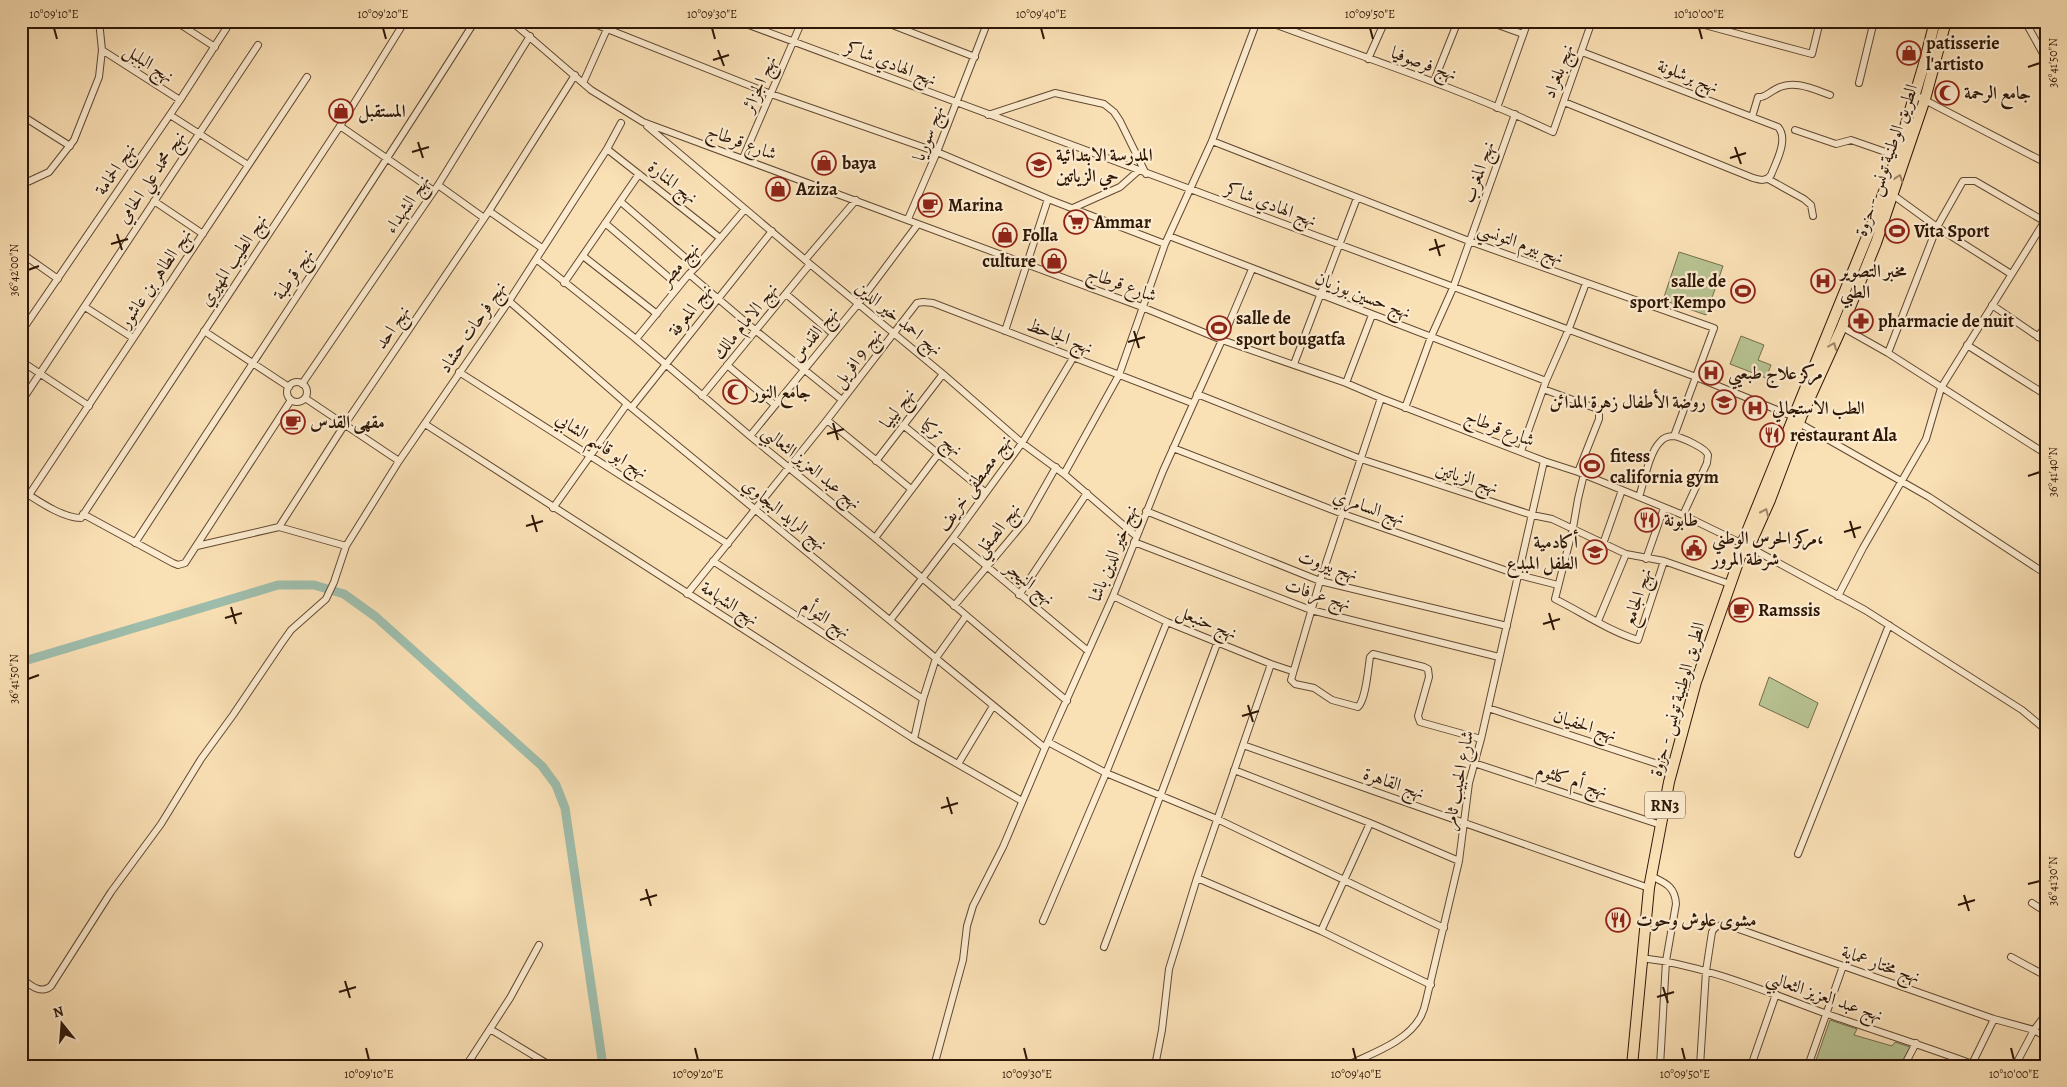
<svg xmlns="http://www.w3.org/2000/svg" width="2067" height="1087" font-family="Alegreya,Amiri,serif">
<rect width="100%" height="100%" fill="#fae0b5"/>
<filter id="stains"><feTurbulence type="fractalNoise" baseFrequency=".004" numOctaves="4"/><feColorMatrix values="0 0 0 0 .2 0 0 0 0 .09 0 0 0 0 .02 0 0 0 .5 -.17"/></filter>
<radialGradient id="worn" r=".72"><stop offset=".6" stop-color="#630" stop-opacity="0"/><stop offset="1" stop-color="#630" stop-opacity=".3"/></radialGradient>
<path fill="#b8c392" stroke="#736d4c" d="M1679,252L1723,266L1706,315L1663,300Z
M1741,336L1764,345L1758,360L1771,365L1766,378L1730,364Z
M1769,677L1818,703L1808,728L1759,705Z
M1830,1020L1857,1029L1854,1035L1892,1046L1895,1042L1910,1047L1900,1066H1814Z"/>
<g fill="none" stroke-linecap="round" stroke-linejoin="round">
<path stroke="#9ebdac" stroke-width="9" d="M21,662L278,585H314L344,594L376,617L542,766L556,785L565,808L603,1066"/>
<g stroke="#614932" stroke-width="8">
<path id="street" d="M175,21L215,47
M511,21L591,90L643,122L1142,307L1222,340L1346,383L1381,398L1544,461L1578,472L1683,515L1749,547L1865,610L2022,710L2046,730
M587,21L771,94L937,152L1048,199L1165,244
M738,21L1696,377L1792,416
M882,21L975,57
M1266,21C1362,57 1460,88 1553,132L1592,21
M1487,21L1523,34
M1690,21L1812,54L1820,21
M2025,21L2046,59
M613,31L616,21
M102,50L180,100
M1368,59L1385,21
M1434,81L1458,21
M583,83L607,29
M1859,83L1874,21
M1915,95L2046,163
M1564,102L1753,178C1760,180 1766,182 1771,175C1776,162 1789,139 1778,127L1582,52
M1497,108L1528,21
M21,115L70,146
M170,115L248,165
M988,115L1055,93L1104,104L1114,112L1120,121L1146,174
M1752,117L1758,97C1765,98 1769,92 1776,89C1793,79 1813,89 1830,95
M340,126L434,191
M647,126L810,264L943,374L1022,443L1064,474L1136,536
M1795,130L1836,144L1851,140L1897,156
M1212,141L1469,241L1714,328L1674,436
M607,149L720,238
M743,158L802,21
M1768,179L1804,199L1811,205L1813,216
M21,185L49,172L74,140L99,77L102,50L99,21
M438,185L484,218
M1893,195L1937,227L2011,274
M154,201L203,234
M621,202L696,267
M1073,208L1120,187L1138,171
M489,211L542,248
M908,219L937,152L988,21
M605,223L679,286
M1169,236L1546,381
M21,253L58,279
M583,256L657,314
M536,259L636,339L750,436L875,538L1067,701
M805,260L856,200
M689,274L755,330L842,400
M564,283L639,174
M786,294L833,334
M509,301L627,404L1045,748
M1992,305L2046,342
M85,307L133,338
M1842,327L1888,353L2046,454
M204,331L289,387
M1005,331L1048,199
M21,332L180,100L231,21
M2038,337L2046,325
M636,339L689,274L696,267L745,209
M1967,345L2046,395
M1888,353L1937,227L1963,181H1975L2044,221
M21,361L89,406
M1294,364L1357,198
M727,365L775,405
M459,372L728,544
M287 392a10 10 0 1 1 20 0a10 10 0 1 1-20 0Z
M1346,383L1372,315
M302,384L438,185L530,36
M1543,389L1595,408L1599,411V419L1578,472
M1197,394L1361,459L1532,515L1552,519L1626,554L1664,561L1730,584
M702,396L810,264
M305,398L399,461
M1381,398L1320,581L1291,680L1295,684L1314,688L1332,700L1358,707C1366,699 1368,669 1370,657L1373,654L1424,667L1428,669L1429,677L1418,716L1420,722L1481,739
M21,402L258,45
M632,407L772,231
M1405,408L1431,337L1453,288L1515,114
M827,420L911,489
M1799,423L1929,497L2046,574
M425,424L914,739L1022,801
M903,425L985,492
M750,436L858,304L918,224
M1173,448L1343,514L1519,575L1558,585
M1521,451L1546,381L1568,331L1586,283
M876,461L943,374
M1064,474L1119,375L1165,244L1212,141L1257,21
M1584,474L1578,499L1573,528L1555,599C1583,613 1609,631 1638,640L1664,561
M21,490C37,500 62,518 81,518L340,126L405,21
M29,495L307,77
M1639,497C1644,482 1649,453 1660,442C1663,438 1669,436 1674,436C1681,437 1706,448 1708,455C1708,456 1707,462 1707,463L1683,515
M553,508L627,404
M1146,511L1320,581L1507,626
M83,514L173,563L178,565L185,563L291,400
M279,527L346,546
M875,538L939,453
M953,538L1088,651
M1134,542L1311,610L1499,657
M135,543C248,369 364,197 475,21
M1603,544L1622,490
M197,546L279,527L345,424L489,211L575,75
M1646,559L1664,508
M713,561L923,699
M687,594L827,420L917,303L923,302L933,303L1192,403
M1019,595L1087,493
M1113,596L1167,622L1271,664L1292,671
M1838,596L1863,548L1926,439L1941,388L2046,219
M954,606L1026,520L1056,467
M891,619L953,538L1022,443L1073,358
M1598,621L1626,554
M1488,708L1673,769
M914,739L923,699L936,658L966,616
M1048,742L1106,773L1217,819L1444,928
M1243,745L1649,888
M1474,763L1661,825
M958,764L993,706
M1234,770L1370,823L1459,861
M1798,854L1889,625
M1651,876C1665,883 1675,886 1676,904L1666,961L1660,1066
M1197,878L1321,931L1431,985
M2032,903L2046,912
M1043,921L1106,773L1167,622
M1321,931L1370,823
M1104,947L1218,641
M2011,957L2046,976
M1641,958C1705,965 1767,992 1827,1014C1876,1031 1924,1046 1972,1064
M21,978C30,985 41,995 51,986L111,892L161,824L201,759L233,715L281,644L291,630L326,599L334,582L346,546L399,461L509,301L607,149L621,123
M490,1029L551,1066
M1632,1063L1644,1066
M466,1066L510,998L539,945
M934,1066L963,960L967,926L973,906L1003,847L1045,748L1113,596L1163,471L1222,340L1252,269
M1155,1066L1162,1030L1169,969L1197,878L1271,664
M1346,1066C1370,1054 1408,1042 1421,1016C1423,1012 1425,1006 1426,1001L1459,861L1469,783L1481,739L1544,461
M1700,1066L1706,971L1712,932C1716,924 1722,925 1730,926L1994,1019L2034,1030L2046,1037
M1751,1066L1776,994
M1808,1066L1843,966
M1904,1066L1916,1043
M1971,1066L1994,1019
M2015,1066L2034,1030L2046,1014"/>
</g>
<g stroke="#2e1707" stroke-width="12">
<path id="primary" d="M1741,554L1749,547L1770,500L1802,415L1842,327L1876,243L1925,99L1946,21
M1632,1066L1649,888L1669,782L1696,682L1741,554L1742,544L1871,227L1893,167L1924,64L1935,21"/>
</g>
<use href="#street" stroke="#fcebcf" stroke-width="6"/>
<use href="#primary" stroke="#fae0b5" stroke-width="10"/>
</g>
<defs><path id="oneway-chevron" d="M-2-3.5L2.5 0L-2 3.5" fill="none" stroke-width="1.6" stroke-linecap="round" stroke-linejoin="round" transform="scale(1.25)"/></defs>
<g stroke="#9e8667">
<use href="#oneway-chevron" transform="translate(1899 178) rotate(-70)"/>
<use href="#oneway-chevron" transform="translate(1833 346) rotate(-67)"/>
<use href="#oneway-chevron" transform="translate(1765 512) rotate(-66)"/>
</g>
<path fill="none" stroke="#2e1707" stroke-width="2" d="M54,28L57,39M383,28L386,39M712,28L715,39M1041,28L1044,39M1370,28L1373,39M1699,28L1702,39M718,50L724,66M713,60L729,55M2028,67L2040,63M418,142L423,158M1735,147L1741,164M412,152L429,147M1730,158L1746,153M117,234L122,250M1435,239L1440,256M111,244L128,239M1429,250L1445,245M28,270L39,266M1134,331L1139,348M1128,342L1145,337M833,423L838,440M827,434L844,429M2028,476L2040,472M532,515L537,532M1850,521L1855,538M526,526L543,521M1844,532L1861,527M231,607L236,624M1549,613L1554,630M225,618L242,613M1543,624L1560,619M28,679L39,675M1248,705L1253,722M1242,716L1259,711M947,797L952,814M941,808L958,803M2028,884L2040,881M646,889L651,906M1964,895L1969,911M640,900L657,895M1958,905L1975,900M345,981L350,998M1663,987L1668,1003M339,992L356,987M1657,997L1674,992M366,1048L369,1060M695,1048L698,1060M1024,1048L1027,1060M1353,1048L1356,1060M1682,1048L1685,1060M2011,1048L2014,1060"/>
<defs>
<g id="shop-ring" transform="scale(1.25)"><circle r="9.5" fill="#fcebcf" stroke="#8f2418" stroke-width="1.5"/><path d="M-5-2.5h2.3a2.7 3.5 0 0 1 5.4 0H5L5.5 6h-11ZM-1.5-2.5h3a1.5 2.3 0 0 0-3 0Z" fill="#8f2418"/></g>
<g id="mosque-ring" transform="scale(1.25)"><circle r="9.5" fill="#fcebcf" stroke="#8f2418" stroke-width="1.5"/><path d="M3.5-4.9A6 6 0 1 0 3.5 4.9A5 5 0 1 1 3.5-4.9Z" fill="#8f2418"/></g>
<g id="school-ring" transform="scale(1.25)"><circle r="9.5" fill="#fcebcf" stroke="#8f2418" stroke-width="1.5"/><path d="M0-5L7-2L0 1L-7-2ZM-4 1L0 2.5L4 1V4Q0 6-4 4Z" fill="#8f2418"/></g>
<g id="cafe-ring" transform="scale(1.25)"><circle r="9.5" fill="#fcebcf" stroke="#8f2418" stroke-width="1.5"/><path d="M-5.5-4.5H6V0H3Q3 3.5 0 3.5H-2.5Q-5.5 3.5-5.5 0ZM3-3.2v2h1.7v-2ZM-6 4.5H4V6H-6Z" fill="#8f2418"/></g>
<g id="supermarket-ring" transform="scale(1.25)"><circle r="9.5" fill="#fcebcf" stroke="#8f2418" stroke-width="1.5"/><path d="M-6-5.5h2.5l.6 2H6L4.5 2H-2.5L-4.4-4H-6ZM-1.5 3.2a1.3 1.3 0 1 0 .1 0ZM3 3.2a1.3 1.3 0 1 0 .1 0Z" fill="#8f2418"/></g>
<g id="stadium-ring" transform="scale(1.25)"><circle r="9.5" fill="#fcebcf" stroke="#8f2418" stroke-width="1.5"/><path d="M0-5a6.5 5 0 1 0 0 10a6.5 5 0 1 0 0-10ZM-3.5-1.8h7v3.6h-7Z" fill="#8f2418"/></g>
<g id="hospital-ring" transform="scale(1.25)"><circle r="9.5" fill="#fcebcf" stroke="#8f2418" stroke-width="1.5"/><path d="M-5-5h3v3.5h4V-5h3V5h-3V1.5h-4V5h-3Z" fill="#8f2418"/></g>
<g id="pharmacy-ring" transform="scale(1.25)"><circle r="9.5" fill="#fcebcf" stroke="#8f2418" stroke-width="1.5"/><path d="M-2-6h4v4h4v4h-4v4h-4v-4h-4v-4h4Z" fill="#8f2418"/></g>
<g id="restaurant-ring" transform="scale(1.25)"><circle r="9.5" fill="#fcebcf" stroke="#8f2418" stroke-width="1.5"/><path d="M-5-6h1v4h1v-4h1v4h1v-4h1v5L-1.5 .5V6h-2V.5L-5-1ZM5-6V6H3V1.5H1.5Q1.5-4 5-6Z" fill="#8f2418"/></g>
<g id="civic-ring" transform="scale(1.25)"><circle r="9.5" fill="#fcebcf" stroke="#8f2418" stroke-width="1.5"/><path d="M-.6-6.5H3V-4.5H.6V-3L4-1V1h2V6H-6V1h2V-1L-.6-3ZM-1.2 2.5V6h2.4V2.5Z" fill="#8f2418"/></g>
</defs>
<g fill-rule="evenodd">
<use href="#shop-ring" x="1909" y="53"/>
<use href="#mosque-ring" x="1947" y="93"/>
<use href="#shop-ring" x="341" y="111"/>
<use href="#shop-ring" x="824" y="163"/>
<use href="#school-ring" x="1039" y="165"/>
<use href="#shop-ring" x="778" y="189"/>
<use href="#cafe-ring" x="930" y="205"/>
<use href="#supermarket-ring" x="1076" y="222"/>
<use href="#stadium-ring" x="1897" y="231"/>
<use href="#shop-ring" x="1005" y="235"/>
<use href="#shop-ring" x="1054" y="261"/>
<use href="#hospital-ring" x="1823" y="281"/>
<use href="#stadium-ring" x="1743" y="291"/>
<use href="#pharmacy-ring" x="1861" y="321"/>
<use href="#stadium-ring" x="1219" y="328"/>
<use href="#hospital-ring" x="1711" y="373"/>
<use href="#mosque-ring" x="735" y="392"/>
<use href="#school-ring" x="1724" y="402"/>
<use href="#hospital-ring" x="1755" y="408"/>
<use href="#cafe-ring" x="293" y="422"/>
<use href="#restaurant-ring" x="1772" y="435"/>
<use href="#stadium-ring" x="1592" y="466"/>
<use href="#restaurant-ring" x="1647" y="520"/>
<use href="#civic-ring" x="1694" y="548"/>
<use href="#school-ring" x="1595" y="552"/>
<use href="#cafe-ring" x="1741" y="610"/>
<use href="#restaurant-ring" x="1618" y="920"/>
</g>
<g text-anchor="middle" stroke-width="4.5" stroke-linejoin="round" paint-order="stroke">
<rect fill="#fcebcf" stroke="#6c5743" stroke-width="1" x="1645" y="791.5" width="40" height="27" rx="4"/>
<g font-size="16" font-weight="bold" fill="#2e1707">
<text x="1665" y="811">RN3</text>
</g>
<g font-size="18" font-weight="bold" fill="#2e1707" stroke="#fcebcf" text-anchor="start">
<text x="1926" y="49">patisserie<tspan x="1926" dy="21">l'artisto</tspan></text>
<text x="1964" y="99">جامع الرحمة</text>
<text x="358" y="117">المستقبل</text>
<text x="1056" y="161">المدرسة الابتدائية<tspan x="1056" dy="21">حي الزياتين</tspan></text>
<text x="842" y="169">baya</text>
<text x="796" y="195">Aziza</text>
<text x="948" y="211">Marina</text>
<text x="1094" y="228">Ammar</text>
<text x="1914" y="237">Vita Sport</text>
<text x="1022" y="241">Folla</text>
<text x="1036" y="267" text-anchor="end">culture</text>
<text x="1840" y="277">مخبر التصوير<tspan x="1840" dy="21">الطبي</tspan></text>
<text x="1726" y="287" text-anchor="end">salle de<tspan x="1726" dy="21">sport Kempo</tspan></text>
<text x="1236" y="324">salle de<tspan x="1236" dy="21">sport bougatfa</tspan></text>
<text x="1878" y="327">pharmacie de nuit</text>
<text x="1728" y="379">مركز علاج طبعيي</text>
<text x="752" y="398">جامع النور</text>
<text x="1706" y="408" text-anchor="end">روضة الأطفال زهرة المدائن</text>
<text x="1772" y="414">الطب الاستجالي</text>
<text x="310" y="428">مقهى القدس</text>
<text x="1790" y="441">restaurant Ala</text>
<text x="1610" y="462">fitess<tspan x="1610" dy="21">california gym</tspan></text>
<text x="1664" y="526">طابونة</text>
<text x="1712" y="544">مركز الحرس الوطني،<tspan x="1712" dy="21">شرطة المرور</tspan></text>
<text x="1578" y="548" text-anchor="end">أكادمية<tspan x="1578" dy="21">الطفل المبدع</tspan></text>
<text x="1758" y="616">Ramssis</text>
<text x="1636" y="926">مشوى علوش وحوت</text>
</g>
<g font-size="18" fill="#2e1707" stroke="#fcebcf">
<text transform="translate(149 63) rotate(33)" y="6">نهج البلبل</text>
<text transform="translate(891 63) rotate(21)" y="6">نهج الهادي شاكر</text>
<text transform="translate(1424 63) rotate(20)" y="6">نهج فرصوفيا</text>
<text transform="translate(1558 71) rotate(-69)" y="6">نهج بلغراد</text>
<text transform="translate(1688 76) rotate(21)" y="6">نهج برشلونة</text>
<text transform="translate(759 84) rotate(-66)" y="6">نهج الجزائر</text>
<text transform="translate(928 133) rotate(-69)" y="6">نهج سوريا</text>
<text transform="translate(742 142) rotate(20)" y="6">شارع قرطاج</text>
<text transform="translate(1886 160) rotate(-71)" y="6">الطريق الوطنية تونس - حزوة</text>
<text transform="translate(115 169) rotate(-56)" y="6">نهج الحمامة</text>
<text transform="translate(1478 172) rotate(-70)" y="6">نهج المغرب</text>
<text transform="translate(151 177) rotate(-56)" y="6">نهج محمد علي الحامي</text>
<text transform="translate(673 182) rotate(38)" y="6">نهج المنارة</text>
<text transform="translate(407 204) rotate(-56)" y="6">نهج الشهداء</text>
<text transform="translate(1271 204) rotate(21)" y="6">نهج الهادي شاكر</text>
<text transform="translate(1521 243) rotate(20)" y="6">نهج بيرم التونسي</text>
<text transform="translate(233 260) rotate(-56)" y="6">نهج الطيب المهيري</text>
<text transform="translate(679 264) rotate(-49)" y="6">نهج مصر</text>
<text transform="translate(293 274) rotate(-56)" y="6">نهج قرطبة</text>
<text transform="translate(155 278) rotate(-56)" y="6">نهج الطاهر بن عاشور</text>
<text transform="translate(1122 284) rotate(20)" y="6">شارع قرطاج</text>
<text transform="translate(1363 295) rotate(21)" y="6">نهج حسين بوزيان</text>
<text transform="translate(690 310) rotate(-53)" y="6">نهج المعرفة</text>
<text transform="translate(899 318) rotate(39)" y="6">نهج احمد خير الدين</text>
<text transform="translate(745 321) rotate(-51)" y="6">نهج الامام مالك</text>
<text transform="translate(392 327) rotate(-56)" y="6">نهج احد</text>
<text transform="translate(472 327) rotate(-56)" y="6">نهج فرحات حشاد</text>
<text transform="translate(814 334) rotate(-51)" y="6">نهج القدس</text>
<text transform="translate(1060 336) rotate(21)" y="6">نهج الجاحظ</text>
<text transform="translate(857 358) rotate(-52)" y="6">نهج 9 افريل</text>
<text transform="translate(897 408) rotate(-53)" y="6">نهج ليبيا</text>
<text transform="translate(1500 428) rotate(21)" y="6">شارع قرطاج</text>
<text transform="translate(942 437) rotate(39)" y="6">نهج تركيا</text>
<text transform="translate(602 445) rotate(33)" y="6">نهج ابو قاسم الشابي</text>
<text transform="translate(812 467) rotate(39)" y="6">نهج عبد العزيز الثعالبي</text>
<text transform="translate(1467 478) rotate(18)" y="6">نهج الزياتين</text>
<text transform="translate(974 483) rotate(-54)" y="6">نهج مصطفى خريف</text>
<text transform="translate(1369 507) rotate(19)" y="6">نهج السامري</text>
<text transform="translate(785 514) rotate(39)" y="6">نهج الرايد البجاوي</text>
<text transform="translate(997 530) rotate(-52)" y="6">نهج الصقلي</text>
<text transform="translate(1113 553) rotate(-68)" y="6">نهج خير الدين باشا</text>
<text transform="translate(1328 565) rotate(18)" y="6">نهج بيروت</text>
<text transform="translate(1030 583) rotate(39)" y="6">نهج النيجر</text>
<text transform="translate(1318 594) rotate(17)" y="6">نهج عرفات</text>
<text transform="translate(1637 597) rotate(-72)" y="6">نهج الجامع</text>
<text transform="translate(730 603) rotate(33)" y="6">نهج الشهامة</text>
<text transform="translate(826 618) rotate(33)" y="6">نهج التوأم</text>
<text transform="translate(1207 622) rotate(22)" y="6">نهج حنبعل</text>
<text transform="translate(1677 699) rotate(-74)" y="6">الطريق الوطنية تونس - حزوة</text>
<text transform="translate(1585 725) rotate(18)" y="6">نهج الحفيان</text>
<text transform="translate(1458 780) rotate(-79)" y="6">شارع الحبيب ثامر</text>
<text transform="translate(1572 780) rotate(18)" y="6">نهج أم كلثوم</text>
<text transform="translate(1394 783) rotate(19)" y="6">نهج القاهرة</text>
<text transform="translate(1881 964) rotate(19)" y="6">نهج مختار عماية</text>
<text transform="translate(1825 996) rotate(19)" y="6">نهج عبد العزيز الثعالبي</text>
</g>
</g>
<rect width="2067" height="1087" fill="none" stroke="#fae0b5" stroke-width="55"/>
<g transform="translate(62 1024) rotate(343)" stroke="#fcebcf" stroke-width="4" paint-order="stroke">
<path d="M0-4L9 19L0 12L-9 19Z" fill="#2e1707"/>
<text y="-8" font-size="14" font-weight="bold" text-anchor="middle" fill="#2e1707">N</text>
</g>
<rect x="28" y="28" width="2012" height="1032" fill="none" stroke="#2e1707" stroke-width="2"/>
<g font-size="12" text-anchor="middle" fill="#2e1707">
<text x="54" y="18">10°09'10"E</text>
<text x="383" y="18">10°09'20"E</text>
<text x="712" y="18">10°09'30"E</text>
<text x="1041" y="18">10°09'40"E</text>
<text x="1370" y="18">10°09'50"E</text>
<text x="1699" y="18">10°10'00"E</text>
<text transform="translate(2053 63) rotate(-90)" y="4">36°41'50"N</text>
<text transform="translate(14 270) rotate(-90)" y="4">36°42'00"N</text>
<text transform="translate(2053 472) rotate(-90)" y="4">36°41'40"N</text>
<text transform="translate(14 679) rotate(-90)" y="4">36°41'50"N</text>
<text transform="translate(2053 881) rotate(-90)" y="4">36°41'30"N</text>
<text x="369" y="1078">10°09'10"E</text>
<text x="698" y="1078">10°09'20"E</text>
<text x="1027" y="1078">10°09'30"E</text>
<text x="1356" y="1078">10°09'40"E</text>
<text x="1685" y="1078">10°09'50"E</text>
<text x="2014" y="1078">10°10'00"E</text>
</g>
<rect width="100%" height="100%" filter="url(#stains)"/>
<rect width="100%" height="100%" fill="url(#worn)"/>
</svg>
